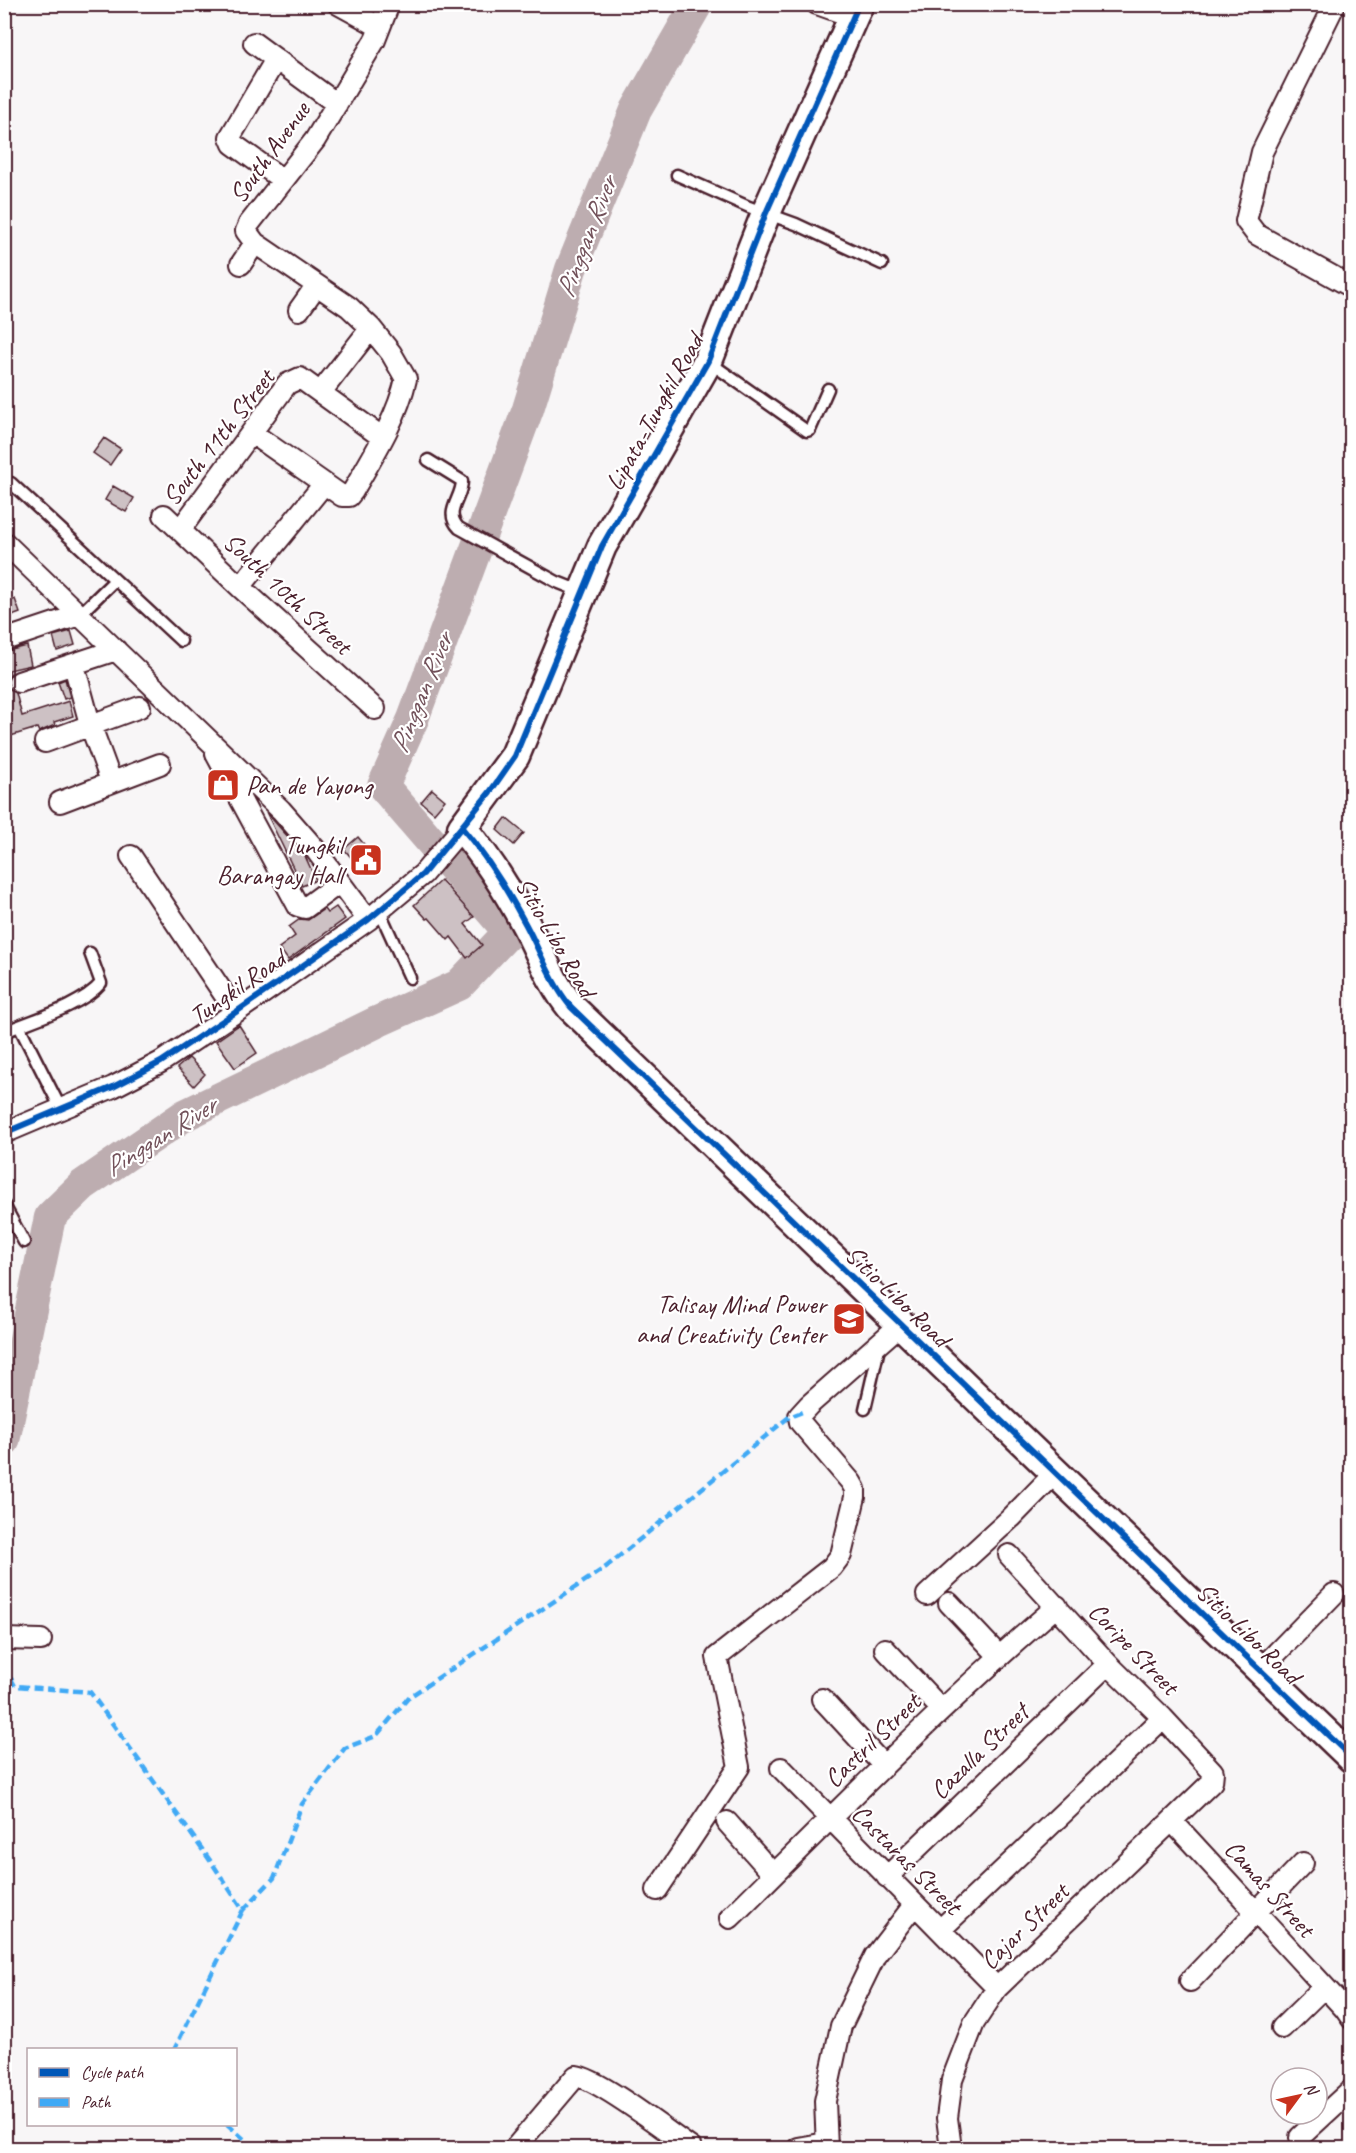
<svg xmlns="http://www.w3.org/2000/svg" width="1356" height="2153" font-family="Caveat,sans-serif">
<rect width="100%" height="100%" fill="#f8f6f7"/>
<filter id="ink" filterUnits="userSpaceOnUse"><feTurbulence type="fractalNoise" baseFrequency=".0167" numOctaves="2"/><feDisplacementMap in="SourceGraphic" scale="12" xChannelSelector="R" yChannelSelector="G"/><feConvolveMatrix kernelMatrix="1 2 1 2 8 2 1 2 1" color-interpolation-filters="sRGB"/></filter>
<g filter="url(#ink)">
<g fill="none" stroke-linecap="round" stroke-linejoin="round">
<path stroke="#bdadb0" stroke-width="32" d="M4,1441L50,1217L83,1185L185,1115L379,1021L459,985L509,932L383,786L413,719L528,409L571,269L636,110L697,4"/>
</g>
<path fill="#cdc1c4" stroke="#4a1f2b" stroke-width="1.5" d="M104,438L121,449L110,465L93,453Z
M113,486L134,498L126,512L105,500Z
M15,599L20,613L4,619V604Z
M71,631L75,645L57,651L53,636Z
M27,646L31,665L9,670L10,674L7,680L8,686L16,693L22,716L69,701L73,716L54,722L55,725L39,732L37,728L4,738V652Z
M65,679L70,697L64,699L58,682Z
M432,789L445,800L434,813L421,802Z
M266,812L305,856L316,880L302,886Z
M506,818L524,833L514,845L497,830Z
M358,837L372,854L355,862L344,849Z
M441,880L474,917L465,924L482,945L467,958L451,937L448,940L429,918L427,919L414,905Z
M336,907L345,919L288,960L279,948L295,936L289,927L300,919L308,920L324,909L327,913Z
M239,1025L257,1053L235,1068L216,1041Z
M189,1058L205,1074L194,1086L177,1068Z"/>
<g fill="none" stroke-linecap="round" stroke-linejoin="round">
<g stroke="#4a1f2b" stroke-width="15">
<path id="lane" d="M677,175L749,207L796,224L882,264
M709,362L807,431L810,430L828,389
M428,460L462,481C462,499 443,512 459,528L557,582L582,592
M11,483L181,641
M79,615L115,580
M379,910L410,978
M19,1026L61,1109
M4,1032C32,1020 82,1006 101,983L90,953
M4,1205L24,1242
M865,1409L880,1344"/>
</g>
<g stroke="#4a1f2b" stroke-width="24">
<path id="street" d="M338,4L380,27
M817,4L854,17
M1335,4L1262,152L1246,221L1256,234L1352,287
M254,43L337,104
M276,59L230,137L233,144L283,180
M241,264L255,243
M299,310L316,286
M321,392L371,328
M252,433L342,496H349L353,491C373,456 397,419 406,379L391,353L371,328L349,307L255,243L246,231L249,224L315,140L375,40L389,4
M164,515L240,587L375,709
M180,530L287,384L300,378L383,438
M4,542L281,810L315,849L368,920
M240,587L324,484
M4,640L79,615
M74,665L90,724L111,781
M19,682L116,650
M45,742L140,707
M216,754L298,906L305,908L339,883
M60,802L160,764
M131,856L236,1012
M4,1133L113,1087L161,1062L236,1012L368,920L423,874L462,828
M927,1595L1011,1518L1055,1473
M949,1603L999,1656
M4,1639L41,1640
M885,1649L942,1710
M1260,1670L1334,1594
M822,1699L884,1766
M781,1768L997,1988
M1172,1821L1345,2009L1352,2019
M727,1822L773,1874
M887,1877L1108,1664
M657,1890L739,1767L717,1657L832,1567L841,1555L855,1497V1489L851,1482L800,1422L799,1416L809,1405L900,1325
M730,1918C837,1812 943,1704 1057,1606
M940,1930L1163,1718
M1190,1981L1303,1863
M1282,2028L1324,1987
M1300,2137L1352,2089
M515,2148L576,2076C598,2078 669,2133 691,2148
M798,2148L826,2143
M827,2148L825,2101L841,2026L875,1956L914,1905
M951,2148L947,2118L952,2080L974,2023L997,1988L1212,1782L1213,1772L1163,1718L1108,1664L1009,1555"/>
</g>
<g stroke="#4a1f2b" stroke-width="33">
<path id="secondary" d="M859,4L766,213L708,361L602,546L515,756L462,828C487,857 508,891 526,925C541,953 551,983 571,1007L1352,1758"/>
</g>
<use href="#lane" stroke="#fff" stroke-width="10"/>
<use href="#street" stroke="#fff" stroke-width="20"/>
<use href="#secondary" stroke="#fff" stroke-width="28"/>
<path stroke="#3fa9f5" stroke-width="4.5" stroke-dasharray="9 4.5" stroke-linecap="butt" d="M4,1666L15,1686L90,1692L214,1866L243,1910L174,2050
M243,1910L274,1878L302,1804L345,1748L376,1736L409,1697L606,1567L789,1417L802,1412
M227,2124L254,2148"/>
<g stroke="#fff" stroke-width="10">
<path id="cycleway" d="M462,828C487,857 508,891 526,925C541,953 551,983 571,1007L1352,1758
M4,1133L113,1087L161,1062L236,1012L368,920L423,874L490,792L515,756L602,546L708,361L766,213L859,4"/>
</g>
<use href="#cycleway" stroke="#0057b8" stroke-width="6"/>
</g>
</g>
<defs>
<g id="shop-square" transform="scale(1.725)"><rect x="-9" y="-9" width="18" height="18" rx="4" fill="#c8321e" stroke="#fff"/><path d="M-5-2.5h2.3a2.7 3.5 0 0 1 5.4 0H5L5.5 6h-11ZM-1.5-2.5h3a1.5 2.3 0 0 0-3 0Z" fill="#fff"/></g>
<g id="civic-square" transform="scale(1.725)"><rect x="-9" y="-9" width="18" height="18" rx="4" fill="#c8321e" stroke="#fff"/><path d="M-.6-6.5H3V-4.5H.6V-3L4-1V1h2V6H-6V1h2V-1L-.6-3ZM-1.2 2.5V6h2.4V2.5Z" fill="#fff"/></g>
<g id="school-square" transform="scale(1.725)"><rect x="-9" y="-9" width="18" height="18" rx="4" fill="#c8321e" stroke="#fff"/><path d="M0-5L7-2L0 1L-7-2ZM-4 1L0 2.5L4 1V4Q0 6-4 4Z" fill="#fff"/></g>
</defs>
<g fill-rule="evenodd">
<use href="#shop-square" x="223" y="785"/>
<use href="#civic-square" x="366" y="860"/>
<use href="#school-square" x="849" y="1319"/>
</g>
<g text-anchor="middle" stroke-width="4.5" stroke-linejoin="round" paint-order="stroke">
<g font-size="26" fill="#4a1f2b" stroke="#fff">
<text transform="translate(269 152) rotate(-54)" y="9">South Avenue</text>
<text transform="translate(654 412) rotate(-61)" y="9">Lipata-Tungkil Road</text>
<text transform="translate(218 437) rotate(-52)" y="9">South 11th Street</text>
<text transform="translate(288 593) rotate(43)" y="9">South 10th Street</text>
<text transform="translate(556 937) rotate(60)" y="9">Sitio Libo Road</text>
<text transform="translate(237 987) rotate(-35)" y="9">Tungkil Road</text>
<text transform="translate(898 1296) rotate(44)" y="9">Sitio Libo Road</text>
<text transform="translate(1249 1633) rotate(44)" y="9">Sitio Libo Road</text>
<text transform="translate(1134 1648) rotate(46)" y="9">Coripe Street</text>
<text transform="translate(872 1740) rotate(-44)" y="9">Castril Street</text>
<text transform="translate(979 1751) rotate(-44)" y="9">Cazalla Street</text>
<text transform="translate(907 1859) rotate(45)" y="9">Castaras Street</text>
<text transform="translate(1270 1888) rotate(48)" y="9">Camas Street</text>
<text transform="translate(1024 1926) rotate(-44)" y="9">Cajar Street</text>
</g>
<g font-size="26" fill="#4a1f2b" stroke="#fff" text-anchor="end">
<text x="246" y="794" text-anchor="start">Pan de Yayong</text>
<text x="343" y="854">Tungkil<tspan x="343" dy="30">Barangay Hall</tspan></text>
<text x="826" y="1313">Talisay Mind Power<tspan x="826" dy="30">and Creativity Center</tspan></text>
</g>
<g font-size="27" font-style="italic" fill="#72515a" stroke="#fff">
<text transform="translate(586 237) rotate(-69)" y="9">Pinggan River</text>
<text transform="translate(421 693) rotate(-68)" y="9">Pinggan River</text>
<text transform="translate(160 1136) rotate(-32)" y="9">Pinggan River</text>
</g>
</g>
<rect width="1356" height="2153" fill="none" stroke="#fff" stroke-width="24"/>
<rect x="12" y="12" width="1332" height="2129" fill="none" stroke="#4a1f2b" stroke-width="2" filter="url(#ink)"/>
<rect x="27" y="2048" width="210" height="78" fill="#ffffff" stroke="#b7a5aa" stroke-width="1.5"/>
<rect x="39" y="2068" width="30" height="9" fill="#0057b8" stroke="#b7a5aa" stroke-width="1.5"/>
<text x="81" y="2078" font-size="18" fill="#4a1f2b">Cycle path</text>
<rect x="39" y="2098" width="30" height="9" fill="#3fa9f5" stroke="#b7a5aa" stroke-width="1.5"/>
<text x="81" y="2108" font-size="18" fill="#4a1f2b">Path</text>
<g transform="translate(1299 2096) rotate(57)"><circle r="28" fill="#ffffff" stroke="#b7a5aa" stroke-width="1.5"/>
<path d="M0-4.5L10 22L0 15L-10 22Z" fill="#c8321e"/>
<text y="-9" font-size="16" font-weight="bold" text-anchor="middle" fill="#4a1f2b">N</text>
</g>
</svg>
